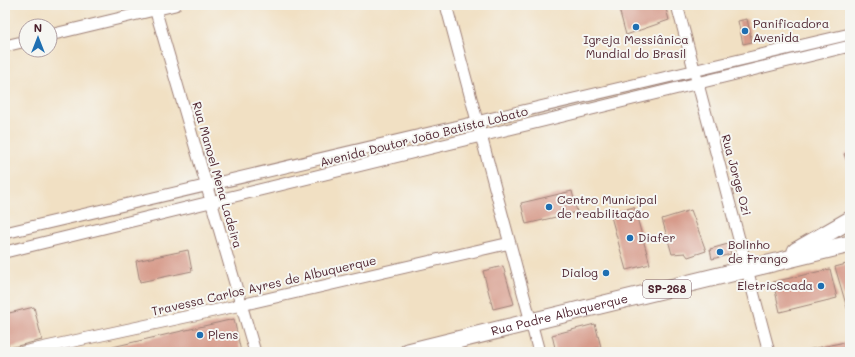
<svg xmlns="http://www.w3.org/2000/svg" width="855" height="357" font-family="Mali,sans-serif">
<rect width="100%" height="100%" fill="#f6f6f2"/>
<filter id="ink" filterUnits="userSpaceOnUse"><feTurbulence type="fractalNoise" baseFrequency=".025" numOctaves="2"/><feDisplacementMap in="SourceGraphic" scale="8" xChannelSelector="R" yChannelSelector="G"/><feConvolveMatrix kernelMatrix="1 2 1 2 8 2 1 2 1" color-interpolation-filters="sRGB"/></filter>
<filter id="wash" filterUnits="userSpaceOnUse"><feTurbulence type="fractalNoise" baseFrequency=".012" numOctaves="4" result="noise"/><feDisplacementMap in="SourceGraphic" scale="16" xChannelSelector="R" yChannelSelector="G"/><feGaussianBlur stdDeviation="0.9" result="paint"/><feColorMatrix in="noise" values="0 0 0 0 0 0 0 0 0 0 0 0 0 0 0 0 0 1.4 0 .05"/><feComposite in="paint" operator="in"/></filter>
<g filter="url(#wash)">
<rect width="100%" height="100%" fill="#f1e0c3"/>
<g id="blocks">
<path fill="#d79b8b" d="M618,5H665L669,20L626,35Z
M747,19L752,42L743,44L738,21Z
M850,152V169L844,154Z
M572,191L577,212L526,224L521,203Z
M634,207L650,264L626,270L610,213Z
M691,210L706,251L688,257L685,253L672,254L662,219Z
M728,244L731,254L712,259L710,249Z
M188,250L192,271L140,282L136,261Z
M850,263V318L835,267Z
M503,266L514,304L493,309L483,271Z
M830,269L837,298L780,312L773,282Z
M34,307L42,340L9,348L5,333V314Z
M234,319L241,352H95V351Z
M595,324L601,347L580,352H556L552,335Z
M850,341V352H802V351Z"/>
</g>
</g>
<g filter="url(#ink)">
<use href="#blocks" fill-opacity="0" stroke="#9e8077" stroke-width="1"/>
<g fill="none" stroke-linecap="round" stroke-linejoin="round">
<g stroke="#9e8077" stroke-width="13">
<path id="street" d="M154,5L255,352
M446,5L539,352
M677,5L769,352
M50,35L175,5
M5,46L26,41
M5,233L850,34
M5,252L850,46
M23,352L241,305L510,243"/>
</g>
<g stroke="#9e8077" stroke-width="19">
<g id="primary">
<path d="M796,251L850,220"/>
<path id="s1" d="M408,352L850,244"/>
</g>
</g>
<use href="#street" stroke="#fff" stroke-width="11"/>
<use href="#primary" stroke="#fff" stroke-width="17"/>
</g>
</g>
<g fill="#1f6fb2" stroke="#f6f6f2" stroke-width="1.5">
<circle cx="636" cy="27" r="4"/>
<circle cx="745" cy="31" r="4"/>
<circle cx="549" cy="207" r="4"/>
<circle cx="630" cy="238" r="4"/>
<circle cx="720" cy="252" r="4"/>
<circle cx="606" cy="273" r="4"/>
<circle cx="821" cy="286" r="4"/>
<circle cx="200" cy="335" r="4"/>
</g>
<g text-anchor="middle" stroke-width="4" stroke-linejoin="round" paint-order="stroke">
<rect fill="#f6f6f2" stroke="#7e6067" stroke-width="1" x="643" y="280" width="48" height="18" rx="3"/>
<g font-size="11" font-weight="bold" fill="#4a1f2b">
<text x="667" y="293">SP-268</text>
</g>
<g font-size="12" fill="#4a1f2b" stroke="#f6f6f2" text-anchor="start">
<text x="753" y="28">Panificadora<tspan x="753" dy="14">Avenida</tspan></text>
<text x="636" y="44" text-anchor="middle">Igreja Messiânica<tspan x="636" dy="14">Mundial do Brasil</tspan></text>
<text x="557" y="204">Centro Municipal<tspan x="557" dy="14">de reabilitação</tspan></text>
<text x="638" y="242">Diafer</text>
<text x="728" y="249">Bolinho<tspan x="728" dy="14">de Frango</tspan></text>
<text x="598" y="277" text-anchor="end">Dialog</text>
<text x="813" y="290" text-anchor="end">EletricScada</text>
<text x="208" y="339">Plens</text>
</g>
<g font-size="12" fill="#4a1f2b" stroke="#f6f6f2">
<text transform="translate(424 137) rotate(-14)" y="4">Avenida Doutor João Batista Lobato</text>
<text transform="translate(217 175) rotate(74)" y="4">Rua Manoel Mena Ladeira</text>
<text transform="translate(736 175) rotate(75)" y="4">Rua Jorge Ozi</text>
<text transform="translate(264 286) rotate(-13)" y="4">Travessa Carlos Ayres de Albuquerque</text>
<text dy="4" stroke="none"><textPath href="#s1" startOffset="156">Rua Padre Albuquerque</textPath></text>
</g>
</g>
<rect width="855" height="357" fill="none" stroke="#f6f6f2" stroke-width="20"/>
<g transform="translate(38 38)"><circle r="19" fill="#f6f6f2" stroke="#b1a0a2"/>
<path d="M0-3L7 15L0 10L-7 15Z" fill="#1f6fb2"/>
<text y="-6" font-size="11" font-weight="bold" text-anchor="middle" fill="#4a1f2b">N</text>
</g>
</svg>
